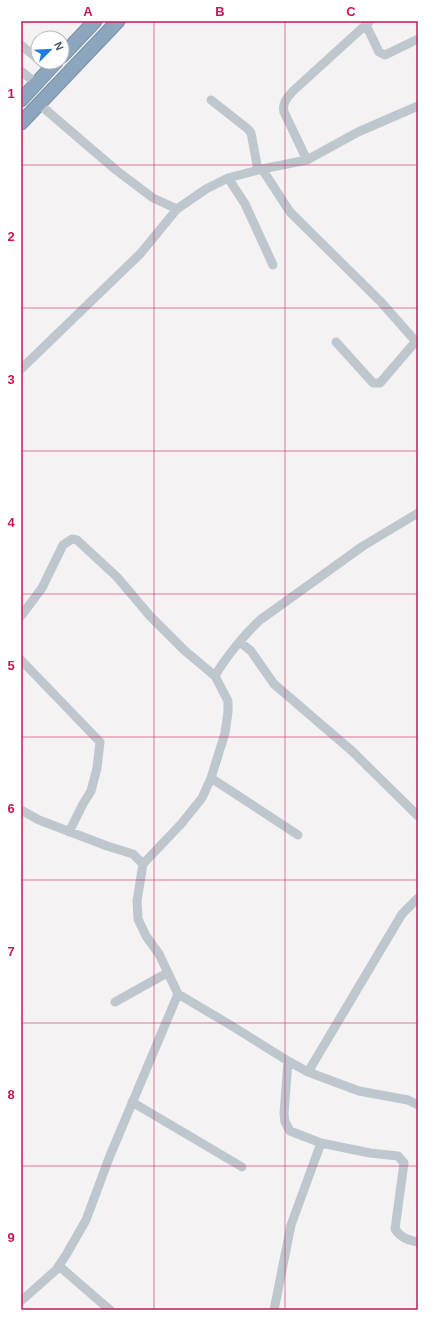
<svg xmlns="http://www.w3.org/2000/svg" width="439" height="1331" font-family="Helvetica,sans-serif">
<rect width="100%" height="100%" fill="#f4f2f2"/>
<g fill="none" stroke-linecap="round" stroke-linejoin="round">
<g stroke="#7791aa" stroke-width="15">
<path id="highway" d="M62,56L95,21
M21,100L56,62
M21,123L118,21"/>
</g>
<path stroke="#bec7ce" stroke-width="9" d="M366,25L379,52L385,55L418,39
M21,45L38,59
M21,71L36,83
M211,100L248,129L251,133L258,170
M39,104L116,170L153,198L177,209L206,189L228,178L262,169L307,160L358,132L418,106
M307,160L284,112C282,103 287,98 293,91L370,21
M262,169L290,212L381,302L418,344
M228,178L245,204L273,265
M336,342L373,383H380L416,341
M21,369L140,254L177,209
M21,616L42,588L63,545L72,539L77,540L117,577L150,616L184,650L215,676L228,701V712L225,733L211,778L202,798L181,824L143,864
M240,642L251,651L274,684L352,751L418,816
M21,660L100,742L97,768L91,791L83,804L69,832
M215,676C225,658 245,634 260,620L363,546L418,513
M211,778L298,835
M21,810L39,820L107,846L133,854L143,864L137,901L138,919L146,936L159,954L178,994L232,1026L288,1061L308,1072L359,1091L408,1100L418,1105
M115,1002L167,973
M288,1061L284,1114L285,1122L290,1131L321,1143L370,1153L398,1156L404,1163L395,1229C401,1238 408,1240 418,1242
M308,1072L402,914L418,898
M132,1102L242,1167
M59,1266L110,1310
M21,1301L56,1270L66,1255L86,1220L109,1158L178,994
M274,1310L291,1225L321,1143"/>
<use href="#highway" stroke="#8ca6be" stroke-width="13"/>
</g>
<path fill="none" stroke="#c2185b" stroke-width="1" stroke-opacity="0.55" d="M154,21V1310M285,21V1310M21,165H418M21,308H418M21,451H418M21,594H418M21,737H418M21,880H418M21,1023H418M21,1166H418"/>
<rect width="439" height="1331" fill="none" stroke="#ffffff" stroke-width="44"/>
<g transform="translate(50 50) rotate(66)"><circle r="19" fill="#ffffff" stroke="#b7bbbf"/>
<path d="M0-3L7 15L0 10L-7 15Z" fill="#207be0"/>
<text y="-6" font-size="11" font-weight="bold" text-anchor="middle" fill="#4a565f">N</text>
</g>
<rect x="22" y="22" width="395" height="1287" fill="none" stroke="#c2185b" stroke-width="1.5"/>
<g font-size="13" text-anchor="middle" font-weight="bold" fill="#c2185b">
<text x="88" y="16">A</text>
<text x="220" y="16">B</text>
<text x="351" y="16">C</text>
<text x="11" y="98">1</text>
<text x="11" y="241">2</text>
<text x="11" y="384">3</text>
<text x="11" y="527">4</text>
<text x="11" y="670">5</text>
<text x="11" y="813">6</text>
<text x="11" y="956">7</text>
<text x="11" y="1099">8</text>
<text x="11" y="1242">9</text>
</g>
</svg>
